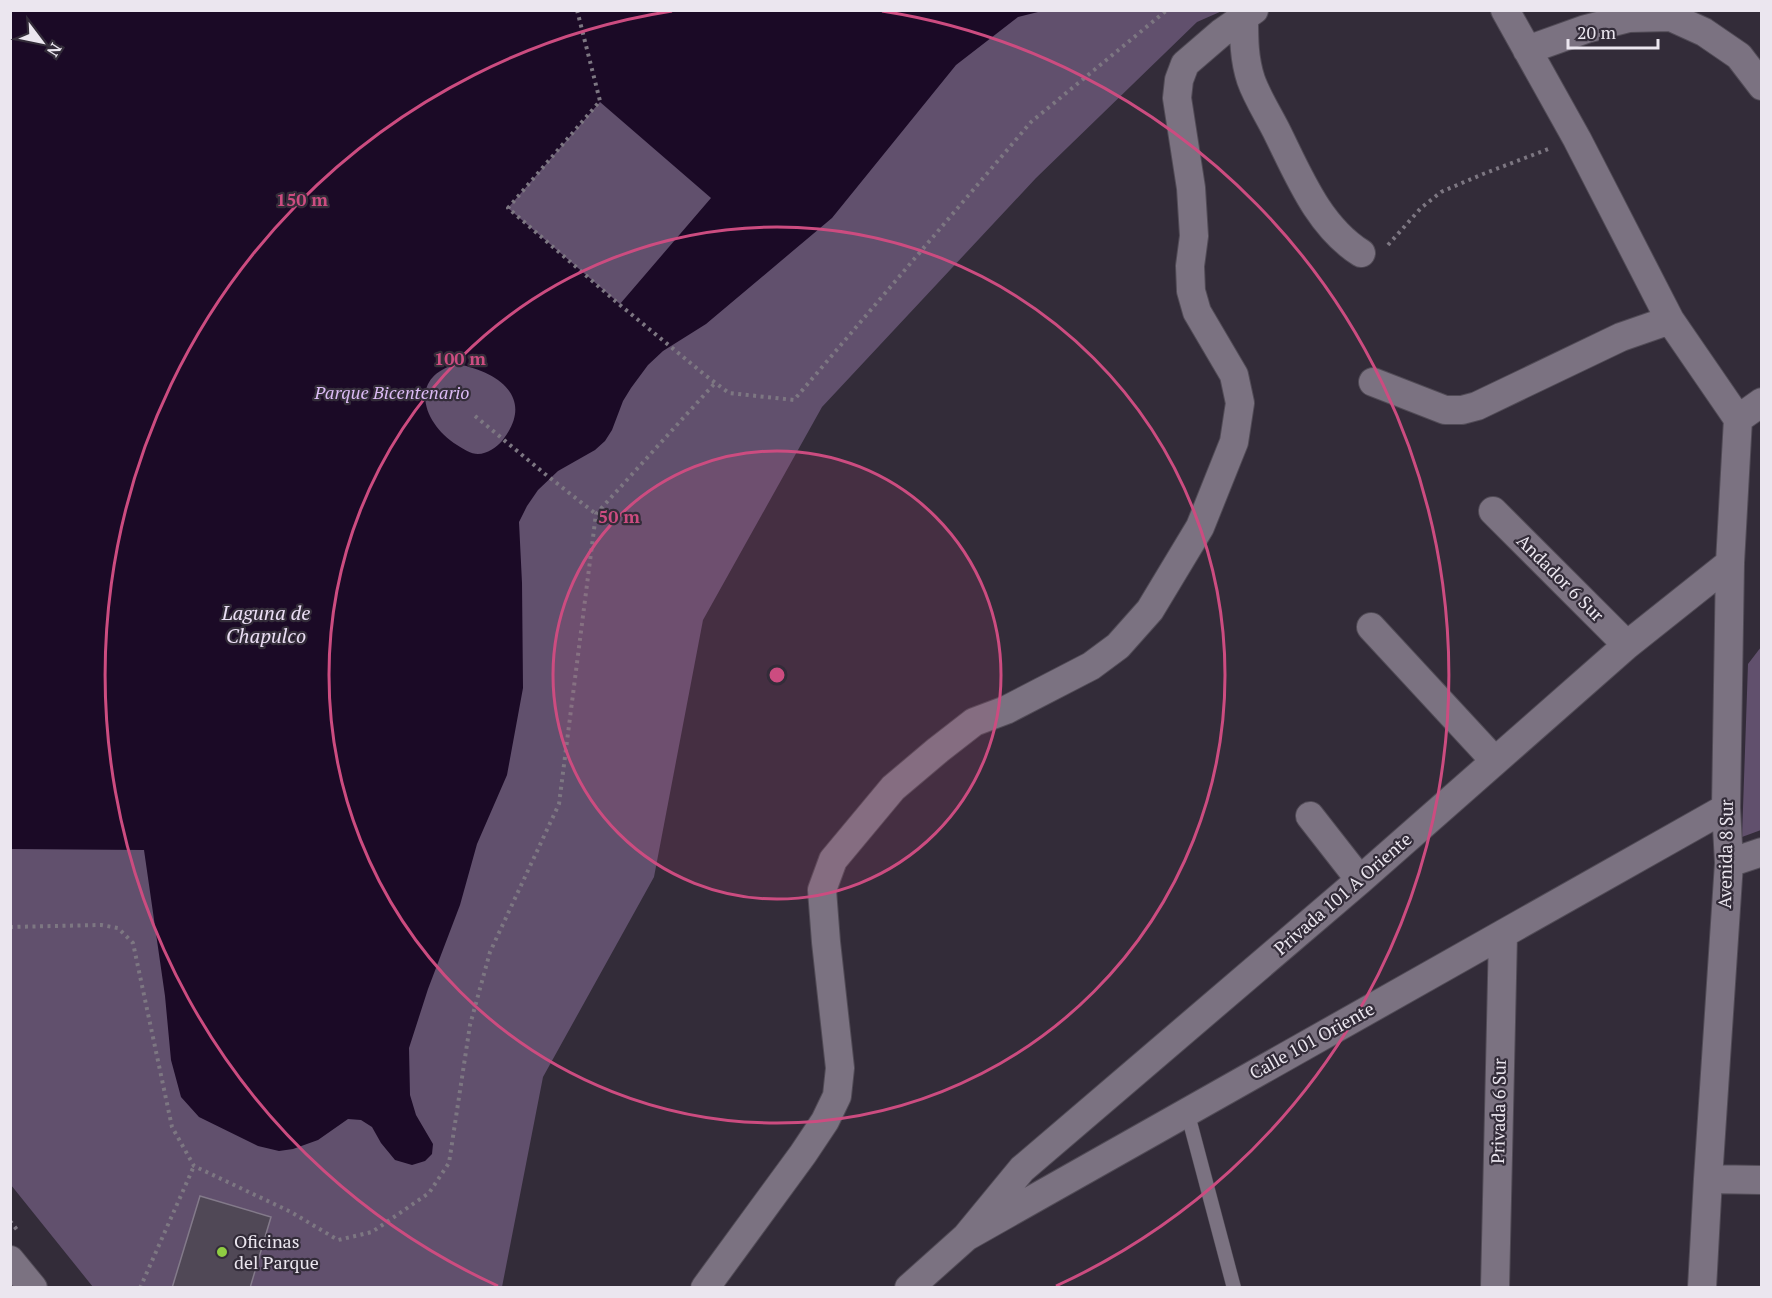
<svg xmlns="http://www.w3.org/2000/svg" width="1772" height="1298" font-family="'PT Serif',serif">
<rect width="100%" height="100%" fill="#332c39"/>
<path fill="#61506d" d="M10,11H1222L1197,22L1036,178L822,407L703,620L654,877L543,1077L502,1287H93L11,1185Z
M1761,647V830L1742,837L1748,664Z"/>
<path fill="#1b0a26" fill-rule="evenodd" d="M11,10L1042,11L1018,17L956,65L832,218L706,324L663,351L648,365L631,388L623,401L612,430L605,441L595,450L558,471L538,490L527,506L519,522L522,583L523,688L507,775L477,844L460,905L428,989L409,1048L410,1095L416,1115L433,1144L432,1154L425,1161L412,1165L395,1160L381,1143L372,1127L361,1120L348,1119L318,1140L293,1149L279,1151L258,1146L199,1117L181,1097L171,1060L165,996L144,850L11,849ZM600,102L711,198L620,304L508,208ZM457,364C499,372 536,398 502,441C497,447 487,454 478,454C471,454 463,449 457,445C423,424 407,377 457,364Z"/>
<path fill="#504856" stroke="#837a8a" stroke-width="1.5" d="M200,1196L271,1217L250,1288H172Z"/>
<g fill="none" stroke-linecap="round" stroke-linejoin="round">
<g stroke="#514b56" stroke-width="15">
<path id="lane" d="M1187,1111L1234,1288"/>
</g>
<g stroke="#514b56" stroke-width="30">
<path id="street" d="M1505,10L1577,139L1670,320L1738,419
M1244,17C1244,39 1244,59 1251,80C1257,97 1268,114 1276,130C1298,174 1318,226 1361,253
M1527,50L1586,29L1629,18L1671,17L1704,32L1739,56L1762,86
M1373,382L1445,410H1462L1477,406L1621,337L1670,320
M1738,419L1762,402
M1493,511L1627,645
M1371,627L1495,761
M1310,816L1360,880
M1729,863L1762,852
M1708,1179L1762,1180
M966,1237L1022,1169L1360,880L1627,645L1730,563
M10,1260L33,1288
M705,1288L803,1154L825,1121L837,1096L840,1068L826,942L822,890L833,860L893,788L938,750L974,722L1006,710L1091,666L1118,646L1150,610L1200,527L1234,442L1240,403L1234,375L1197,312L1191,291L1190,266L1194,236L1191,188L1177,98L1179,80L1185,64L1221,33L1254,10
M909,1288L966,1237L1726,808
M1495,1288L1503,934
M1702,1288L1708,1179L1729,863L1726,808L1730,563L1738,419"/>
</g>
<path stroke="#7d7782" stroke-width="4" stroke-dasharray="3 4.5" stroke-linecap="butt" d="M577,10L600,101L508,208L620,305L705,375L729,393L794,400L1031,122L1167,10
M1388,245L1421,208L1441,192L1483,174L1551,148
M475,416L545,474L596,514
M10,927L101,925L118,928L133,943L172,1127L194,1166L291,1212L338,1240L372,1232L429,1193L449,1163L470,1025L490,952L559,804L596,514L715,383
M10,1221L18,1231
M140,1288L194,1166"/>
<use href="#lane" stroke="#7b7281" stroke-width="14"/>
<use href="#street" stroke="#7b7281" stroke-width="28"/>
</g>
<circle cx="777" cy="675" r="224" fill="#cc4c80" fill-opacity=".12"/>
<g fill="none" stroke="#cc4c80" stroke-width="3">
<circle cx="777" cy="675" r="224"/>
<circle cx="777" cy="675" r="448"/>
<path d="M498 1286A672 672 0 0 1 672 11M882 11A672 672 0 0 1 1056 1286"/>
</g>
<circle fill="#8fcd42" stroke="#332c39" stroke-width="2" cx="222" cy="1252" r="6"/>
<g text-anchor="middle" stroke-width="4.5" stroke-linejoin="round" paint-order="stroke">
<g font-size="18" font-style="italic" fill="#dcbbf5" stroke="#332c39">
<text x="392" y="399">Parque Bicentenario</text>
</g>
<g font-size="18" fill="#ebe6ef" stroke="#332c39">
<text transform="translate(1560 578) rotate(45)" y="6">Andador 6 Sur</text>
<text transform="translate(1726 854) rotate(-89)" y="6">Avenida 8 Sur</text>
<text transform="translate(1343 894) rotate(-41)" y="6">Privada 101 A Oriente</text>
<text transform="translate(1312 1041) rotate(-29)" y="6">Calle 101 Oriente</text>
<text transform="translate(1499 1111) rotate(-89)" y="6">Privada 6 Sur</text>
</g>
<g font-size="18" fill="#ebe6ef" stroke="#332c39" text-anchor="start">
<text x="234" y="1248">Oficinas<tspan x="234" dy="21">del Parque</tspan></text>
</g>
<g font-size="20" font-style="italic" fill="#ecdff6" stroke="#332c39">
<text x="266" y="620">Laguna de<tspan x="266" dy="23">Chapulco</tspan></text>
</g>
</g>
<circle cx="777" cy="675" r="9" fill="#cc4c80" stroke="#332c39" stroke-width="3"/>
<g font-size="18" text-anchor="middle" font-weight="bold" fill="#cc4c80" stroke="#332c39" stroke-width="4.5" stroke-linejoin="round" paint-order="stroke">
<text x="302" y="206">150 m</text>
<text x="460" y="365">100 m</text>
<text x="619" y="523">50 m</text>
</g>
<rect width="1772" height="1298" fill="none" stroke="#ebe6ef" stroke-width="24"/>
<g transform="translate(42 42) rotate(122)" stroke="#332c39" stroke-width="4.5" paint-order="stroke">
<path d="M0-4.5L10 22L0 15L-10 22Z" fill="#ebe6ef"/>
<text y="-9" font-size="16" font-weight="bold" text-anchor="middle" fill="#ebe6ef">N</text>
</g>
<path d="M1568 39v9h90v-9" fill="none" stroke="#ebe6ef" stroke-width="3"/>
<text x="1577" y="39" font-size="18" fill="#ebe6ef" stroke="#332c39" stroke-width="4.5" paint-order="stroke">20 m</text>
</svg>
